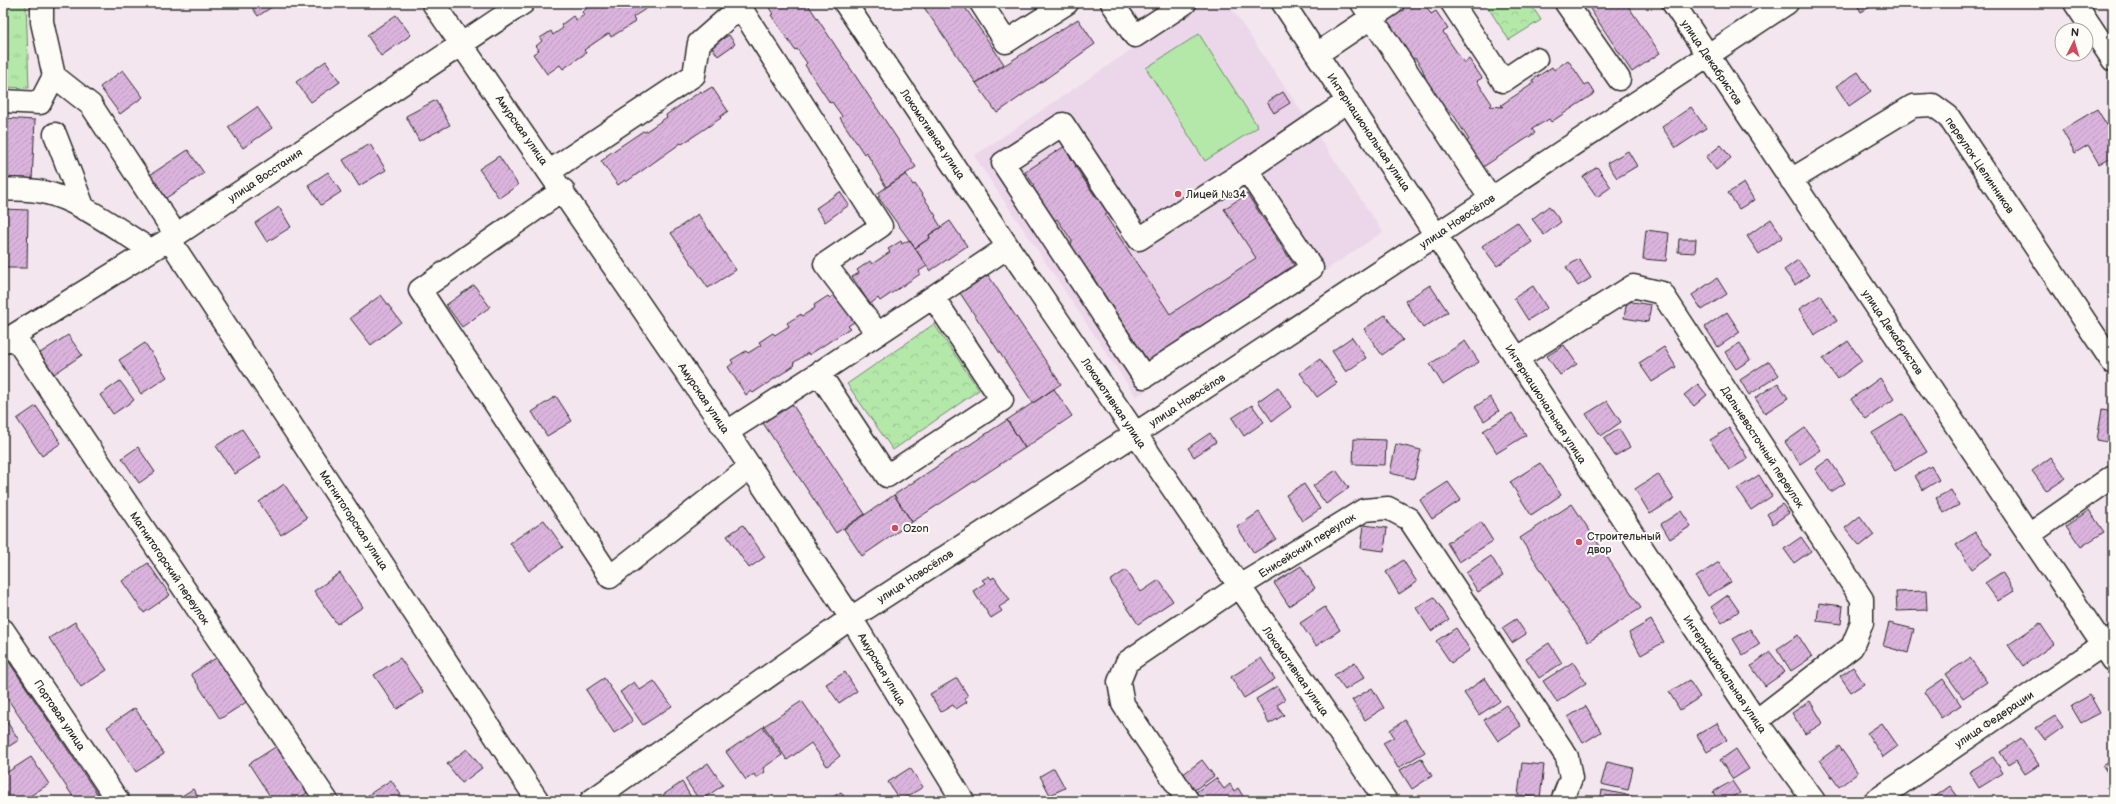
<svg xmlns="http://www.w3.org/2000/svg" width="2116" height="804" font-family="'Balsamiq Sans',sans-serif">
<defs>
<pattern id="grass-tufts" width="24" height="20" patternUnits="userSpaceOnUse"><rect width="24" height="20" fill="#b3e8a9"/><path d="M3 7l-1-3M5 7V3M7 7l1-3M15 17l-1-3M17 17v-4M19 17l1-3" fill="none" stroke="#9ac792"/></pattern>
<pattern id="park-crowns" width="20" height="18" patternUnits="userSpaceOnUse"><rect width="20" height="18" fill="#b3e8a9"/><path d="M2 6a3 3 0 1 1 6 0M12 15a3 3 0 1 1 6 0" fill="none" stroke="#9ac792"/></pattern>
<pattern id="building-hatch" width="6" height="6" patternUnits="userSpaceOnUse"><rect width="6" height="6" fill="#dbb4dd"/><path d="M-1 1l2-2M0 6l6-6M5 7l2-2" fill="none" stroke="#bc9bbe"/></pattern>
</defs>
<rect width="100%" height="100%" fill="#f3e6ef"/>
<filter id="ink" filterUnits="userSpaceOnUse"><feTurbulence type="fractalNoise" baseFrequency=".025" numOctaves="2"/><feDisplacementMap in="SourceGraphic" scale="8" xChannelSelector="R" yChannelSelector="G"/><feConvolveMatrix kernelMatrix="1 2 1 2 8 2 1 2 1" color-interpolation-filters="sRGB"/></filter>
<g filter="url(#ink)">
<path fill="#ecd7ea" d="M1201,3H1228L1383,232L1136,397L974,156Z"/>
<path fill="url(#grass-tufts)" stroke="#6f8a6a" d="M3,3H26L29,88L3,87Z"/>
<path fill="url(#park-crowns)" stroke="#6f8a6a" d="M1485,3H1530L1541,20L1509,40Z
M934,324L979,390L893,450L847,384Z"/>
<path fill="#b3e8a9" stroke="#6f8a6a" d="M1199,34L1258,127L1205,161L1146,68Z"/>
<path fill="url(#building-hatch)" stroke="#2b2b2b" d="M249,3H278L258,16Z
M602,3H655L633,17L635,22L611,37L609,33L584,50L586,53L563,69L560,65L547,74L533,54L539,50L536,46L542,41L540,38L551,31L553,35L563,28L561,25L573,16L576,20L584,15L582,12L593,4L595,7Z
M766,3H807L916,167L886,187L866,152L864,154L840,118L842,116L832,102L830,103L805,65L807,63L797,49L795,50L771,15L773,14Z
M921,3H962L1004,64L976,83Z
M1407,3H1424L1431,14L1436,11L1448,29L1443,32L1464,63L1469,59L1482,78L1477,81L1492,104L1489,106L1503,107L1501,105L1534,83L1532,80L1552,67L1554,70L1568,60L1585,85L1588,83L1595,93L1551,122L1549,119L1532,129L1535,133L1483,167L1466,142L1469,140L1453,114L1432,96L1422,68L1415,58L1412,60L1382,15L1392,13Z
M1586,3H1626L1660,53L1632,72Z
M1856,3H1878L1861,12Z
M396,15L411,35L381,56L367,35Z
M1078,19L1095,44L997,113L976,83Z
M729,35L735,44L718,56L711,46Z
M326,61L340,82L311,102L296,82Z
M123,70L143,97L120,114L100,87Z
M1858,72L1871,91L1849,106L1836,86Z
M712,87L728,111L720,117L721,118L682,144L681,143L626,182L625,180L618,185L601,161L607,157L606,156L643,131L645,132L667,117L666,115L701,91L702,93Z
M1283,92L1290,103L1274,113L1267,102Z
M436,100L450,125L419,141L406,116Z
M257,107L272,128L243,148L228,127Z
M1691,107L1706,128L1676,148L1662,127Z
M2097,109L2113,135V156L2099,164L2088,145L2075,153L2062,130Z
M3,118L35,120L32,180L3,179Z
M370,144L386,170L359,186L343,160Z
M1068,144L1080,163L1075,166L1095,196L1099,193L1112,212L1105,215L1170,314L1256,258L1224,209L1247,194L1296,268L1149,363L1092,276L1086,274L1070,247L1072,241L1057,219L1052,222L1030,188L1034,185L1025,172Z
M1721,145L1731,158L1716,170L1706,157Z
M188,150L204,173L166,198L150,175Z
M1628,151L1637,166L1617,178L1607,163Z
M499,156L518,185L499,198L479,169Z
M1597,167L1611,187L1597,197L1583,177Z
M328,172L341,192L321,205L308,185Z
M906,174L913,185L915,184L936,216L935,217L941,227L929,235L930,238L915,248L878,197L880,196L878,193Z
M1744,183L1754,200L1739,209L1728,193Z
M840,192L849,205L825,222L816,208Z
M1549,206L1561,222L1544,235L1532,219Z
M279,207L291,227L267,242L255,223Z
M3,209L28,210L27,268H3Z
M698,214L736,270L708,288L671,233Z
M1771,219L1783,237L1759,254L1747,236Z
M950,221L967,246L930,271L915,248L930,238L929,235Z
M1517,222L1532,242L1497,266L1482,246Z
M1646,230L1669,233L1666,261L1643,259Z
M1679,239H1696L1695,253L1678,252Z
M909,240L927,266L919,271L920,274L880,301L878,298L870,304L852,277L859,273L857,270L870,261L872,264L890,252L888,249L901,241L902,244Z
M1579,259L1591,278L1578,286L1566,267Z
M1798,260L1809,275L1795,285L1784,270Z
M988,275L1061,384L1033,403L960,293Z
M1717,278L1727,294L1702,310L1692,295Z
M474,285L490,307L462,327L446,305Z
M1430,285L1448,312L1423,328L1405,301Z
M1533,286L1547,308L1528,320L1514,298Z
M838,292L857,320L848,326L850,328L809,355L808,353L793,363L795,365L753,393L751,391L746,395L728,367L733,363L731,360L746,351L748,353L761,345L759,342L773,333L775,335L789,326L787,323L801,314L802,316L815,308L814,305L828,296L830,298Z
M381,295L401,322L371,345L350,318Z
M1821,295L1837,321L1814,335L1799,309Z
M1627,301L1651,305L1648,322L1624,318Z
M1727,312L1740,332L1718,347L1705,327Z
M1385,315L1403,340L1382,355L1364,329Z
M68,335L82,355L54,374L40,353Z
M1352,337L1366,358L1346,372L1332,351Z
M1465,341L1479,362L1443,385L1430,364Z
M1848,341L1862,361L1837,379L1823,359Z
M145,343L167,377L141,394L119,360Z
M1740,343L1750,360L1736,369L1725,352Z
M1564,345L1577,364L1560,375L1547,356Z
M1664,347L1676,367L1652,382L1639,363Z
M1320,359L1337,383L1317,397L1300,373Z
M1769,361L1779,375L1749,395L1740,380Z
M1880,378L1894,399L1866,419L1851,399Z
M120,381L134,400L113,414L100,395Z
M1778,383L1788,398L1765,413L1755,398Z
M1698,384L1707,395L1694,406L1684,395Z
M1278,387L1291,407L1272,421L1258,401Z
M1054,389L1072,416L1025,448L1007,420Z
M556,396L572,421L547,436L532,412Z
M1490,397L1499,411L1484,421L1475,407Z
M1607,401L1621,422L1601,436L1586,414Z
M792,404L865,514L836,533L763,423Z
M1252,405L1264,422L1244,436L1232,418Z
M36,406L61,443L42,456L17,419Z
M2102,410L2113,412V443L2097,440Z
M1512,413L1526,435L1497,453L1483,431Z
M1903,414L1927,452L1895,471L1872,433Z
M1007,420L1025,448L912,522L894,495Z
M1729,428L1748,459L1729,470L1710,440Z
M1805,428L1821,450L1800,464L1785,442Z
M242,429L261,457L235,474L216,446Z
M1619,429L1630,447L1615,456L1604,439Z
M1210,433L1216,442L1194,457L1188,448Z
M1354,439L1386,440L1385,465L1353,464Z
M1396,444L1421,450L1414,479L1390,473Z
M138,447L155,472L139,483L122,458Z
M2051,457L2066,478L2047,491L2032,471Z
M1829,459L1845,483L1831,492L1815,469Z
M1540,463L1561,495L1531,515L1510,482Z
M1931,466L1939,480L1923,490L1915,476Z
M1336,470L1349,488L1326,504L1313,486Z
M1658,474L1674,499L1650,514L1635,489Z
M1759,475L1772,496L1751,510L1737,489Z
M1448,482L1461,500L1432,519L1420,500Z
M284,484L307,518L281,535L259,502Z
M1304,484L1320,509L1302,521L1286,495Z
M1951,490L1959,505L1944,513L1936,498Z
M894,495L912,522L862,556L844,529Z
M1572,504L1641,608L1588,642L1520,538Z
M1782,504L1789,513L1773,524L1767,514Z
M2089,510L2104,532L2081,547L2066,526Z
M1681,511L1691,526L1670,539L1661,524Z
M1259,512L1276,539L1254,553L1237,527Z
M1860,516L1874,535L1860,546L1845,528Z
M544,520L563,547L529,571L510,543Z
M1481,522L1493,541L1459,562L1447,543Z
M743,525L765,557L749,568L727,536Z
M1364,525L1387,528L1384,551L1361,548Z
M1975,532L1992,555L1972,569L1956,545Z
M1801,537L1811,551L1794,563L1784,549Z
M1491,556L1503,576L1478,592L1466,573Z
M1403,560L1417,582L1399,594L1386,572Z
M1719,562L1731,582L1708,596L1696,577Z
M148,563L170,595L144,613L122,581Z
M1301,566L1315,588L1289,606L1274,583Z
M1126,570L1141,592L1159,580L1173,601L1138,624L1110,581Z
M2002,572L2014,591L1998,601L1985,583Z
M340,573L363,607L337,624L314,591Z
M989,576L991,579L994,577L1010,600L999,607L1002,611L991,618L973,591L985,583L982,580Z
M1926,591L1927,610L1897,611L1896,592Z
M1728,595L1739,611L1722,623L1711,607Z
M1434,597L1449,620L1431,631L1416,608Z
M1819,603L1843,606L1841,624L1817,621Z
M1325,607L1340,630L1316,646L1300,623Z
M1516,619L1526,634L1512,643L1502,628Z
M1651,620L1664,642L1641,655L1629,633Z
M75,622L107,670L81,687L49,638Z
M1889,623L1914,629L1908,653L1883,646Z
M2040,623L2054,644L2023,666L2008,645Z
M1456,628L1470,650L1451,663L1436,641Z
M1750,629L1760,644L1743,655L1733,639Z
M1798,635L1812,657L1791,671L1777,649Z
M1549,643L1562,663L1539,678L1526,658Z
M1770,652L1785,672L1765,686L1751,666Z
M3,653L102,801H76L3,692Z
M219,656L248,701L220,719L191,674Z
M400,658L423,692L397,709L374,675Z
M1261,658L1275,679L1244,698L1231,677Z
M1970,658L1987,682L1963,698L1946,674Z
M1355,662L1365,677L1345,690L1334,675Z
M1573,662L1586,683L1557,702L1543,681Z
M1853,667L1864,684L1851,692L1840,676Z
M845,672L857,691L839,703L826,684Z
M604,678L633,721L614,733L586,690Z
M957,678L968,696L964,698L967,702L956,709L953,705L941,712L930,694Z
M1485,678L1500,701L1479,715L1464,693Z
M1943,679L1961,705L1941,718L1924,692Z
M1689,680L1700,697L1680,710L1669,692Z
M654,681L672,706L643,725L620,692L634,682L640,690Z
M1277,686L1285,700L1277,705L1284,715L1269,724L1256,699Z
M1372,688L1384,708L1365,720L1352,700Z
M2090,695L2100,713L2081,723L2071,706Z
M802,701L840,756L827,766L811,743L787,760L764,726Z
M1810,701L1823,723L1805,734L1792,713Z
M1506,705L1521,726L1498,741L1484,720Z
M1586,706L1601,732L1583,743L1568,717Z
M135,708L164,754L136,772L107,727Z
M3,716L19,740L3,750Z
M2055,716L2063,727L2045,740L2036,728Z
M1405,720L1425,752L1398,768L1383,743L1394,737L1390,730Z
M1717,723L1727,740L1707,752L1697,735Z
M1882,723L1898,746L1883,757L1867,733Z
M763,727L782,755L763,768L765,772L756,778L754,774L746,780L726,752Z
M2021,738L2039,765L2025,774L2016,760L2008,765L2000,752Z
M280,744L310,791L296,801H273L249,764Z
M1839,746L1858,773L1839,787L1820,760Z
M467,749L482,768L462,783L447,764Z
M1736,749L1749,769L1733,779L1720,760Z
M31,757L49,784L22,801H3V775Z
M1993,757L2003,773L1979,788L1969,772Z
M1421,758L1432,776L1412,789L1400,770Z
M2113,759V781L2103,766Z
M1202,760L1214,776L1193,791L1182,775Z
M1607,762L1633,768L1628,790L1601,784Z
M708,763L723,785L700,801L685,779Z
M1522,763L1544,765L1540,798L1518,795Z
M910,768L923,787L900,801L888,782Z
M1054,768L1065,788L1050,795L1040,776Z
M1216,778L1224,789L1230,784L1234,791L1238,788L1246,801H1202L1196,792Z
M391,780L405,801H363L362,799Z
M1732,781L1740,793L1726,801H1718L1713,792Z
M682,782L691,797L685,801H667L663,795Z
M1950,786L1961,801H1929Z
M193,789L201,801H174Z
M1602,790L1632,796L1631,801H1600Z
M841,792L847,801H826Z"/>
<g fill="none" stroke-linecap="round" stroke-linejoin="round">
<g stroke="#2b2b2b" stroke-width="25">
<path id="minor" d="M42,3V22L54,76L91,105L176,235
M433,3L727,432L851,618L963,801
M845,3L1008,247L1386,801
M981,3L1006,42L1067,3
M1112,3L1135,36L1185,3
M1283,3L1756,721L1814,801
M1362,3L1490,198
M1452,3L1503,81L1536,59
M1566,3L1619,79
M1673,3L2113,660
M2075,3L2113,60
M740,7L881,226L825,264L878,334
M1317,54L1393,3
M3,101L40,103L54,76
M55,134L84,209
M1247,170L1312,268L1144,377L1003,163L1063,124L1139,239L1247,170L1348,101
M550,171L694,75L699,43L740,7L741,3
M1791,180L1913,106L1933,105L1948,116L2113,363
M3,189C16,190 30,189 43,192C80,200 118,230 151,250
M563,190L420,290L610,577L750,467
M169,239L538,801
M14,336L327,801
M3,342L176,235L523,3
M1516,359L1633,286L1662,293L1862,599V623L1852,647L1756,721
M819,373L887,476L1002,400L933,297
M727,432L819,373L1008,247
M2029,535L2113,476
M3,630L118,801
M591,801L851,618L1135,434L1787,3
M1188,801L1123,704L1119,682L1127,662L1238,587L1364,510L1388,508L1409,519L1567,757L1571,778L1562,801
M1875,801L2113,638"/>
</g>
<use href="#minor" stroke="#fdfcf7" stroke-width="22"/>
</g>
</g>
<g fill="#d1495b" stroke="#fdfcf7" stroke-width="1.5">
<circle cx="1178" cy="194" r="4"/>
<circle cx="895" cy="528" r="4"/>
<circle cx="1579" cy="542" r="4"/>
</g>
<g text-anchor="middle" stroke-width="4" stroke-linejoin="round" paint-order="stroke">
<g font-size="11" fill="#2b2b2b" stroke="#fdfcf7">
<text transform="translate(1712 62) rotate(56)" y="4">улица Декабристов</text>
<text transform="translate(522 130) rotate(55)" y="4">Амурская улица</text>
<text transform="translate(1369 132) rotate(56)" y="4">Интернациональная улица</text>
<text transform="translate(933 134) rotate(56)" y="4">Локомотивная улица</text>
<text transform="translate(1980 165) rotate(56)" y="4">переулок Целинников</text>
<text transform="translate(265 175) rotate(-34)" y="4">улица Восстания</text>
<text transform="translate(1457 221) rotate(-34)" y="4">улица Новосёлов</text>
<text transform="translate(1893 332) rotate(56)" y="4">улица Декабристов</text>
<text transform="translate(704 398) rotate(56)" y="4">Амурская улица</text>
<text transform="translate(1187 400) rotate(-33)" y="4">улица Новосёлов</text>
<text transform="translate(1114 403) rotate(56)" y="4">Локомотивная улица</text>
<text transform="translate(1546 404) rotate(57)" y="4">Интернациональная улица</text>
<text transform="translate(1763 447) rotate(57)" y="4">Дальневосточный переулок</text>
<text transform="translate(354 520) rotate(57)" y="4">Магнитогорская улица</text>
<text transform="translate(1307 545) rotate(-32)" y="4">Енисейский переулок</text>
<text transform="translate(170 568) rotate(56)" y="4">Магнитогорский переулок</text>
<text transform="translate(915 576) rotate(-33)" y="4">улица Новосёлов</text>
<text transform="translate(882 669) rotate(59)" y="4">Амурская улица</text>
<text transform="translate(1296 671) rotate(55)" y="4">Локомотивная улица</text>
<text transform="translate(1725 674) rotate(56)" y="4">Интернациональная улица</text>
<text transform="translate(60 715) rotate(56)" y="4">Портовая улица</text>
<text transform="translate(1994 719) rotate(-34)" y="4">улица Федерации</text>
</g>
<g font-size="11" fill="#2b2b2b" stroke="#fdfcf7" text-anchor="start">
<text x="1186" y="198">Лицей №34</text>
<text x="903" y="532">Ozon</text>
<text x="1587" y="540">Строительный<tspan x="1587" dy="13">двор</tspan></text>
</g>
</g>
<rect width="2116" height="804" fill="none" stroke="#fdfcf7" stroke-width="16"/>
<rect x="8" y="8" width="2100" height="788" fill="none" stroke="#2b2b2b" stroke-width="1.5" filter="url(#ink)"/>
<g transform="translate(2074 42) rotate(5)"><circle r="19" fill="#fdfcf7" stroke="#a9a8a5"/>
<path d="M0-3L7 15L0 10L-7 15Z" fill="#d1495b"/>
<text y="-6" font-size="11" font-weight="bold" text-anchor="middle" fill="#2b2b2b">N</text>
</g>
</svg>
